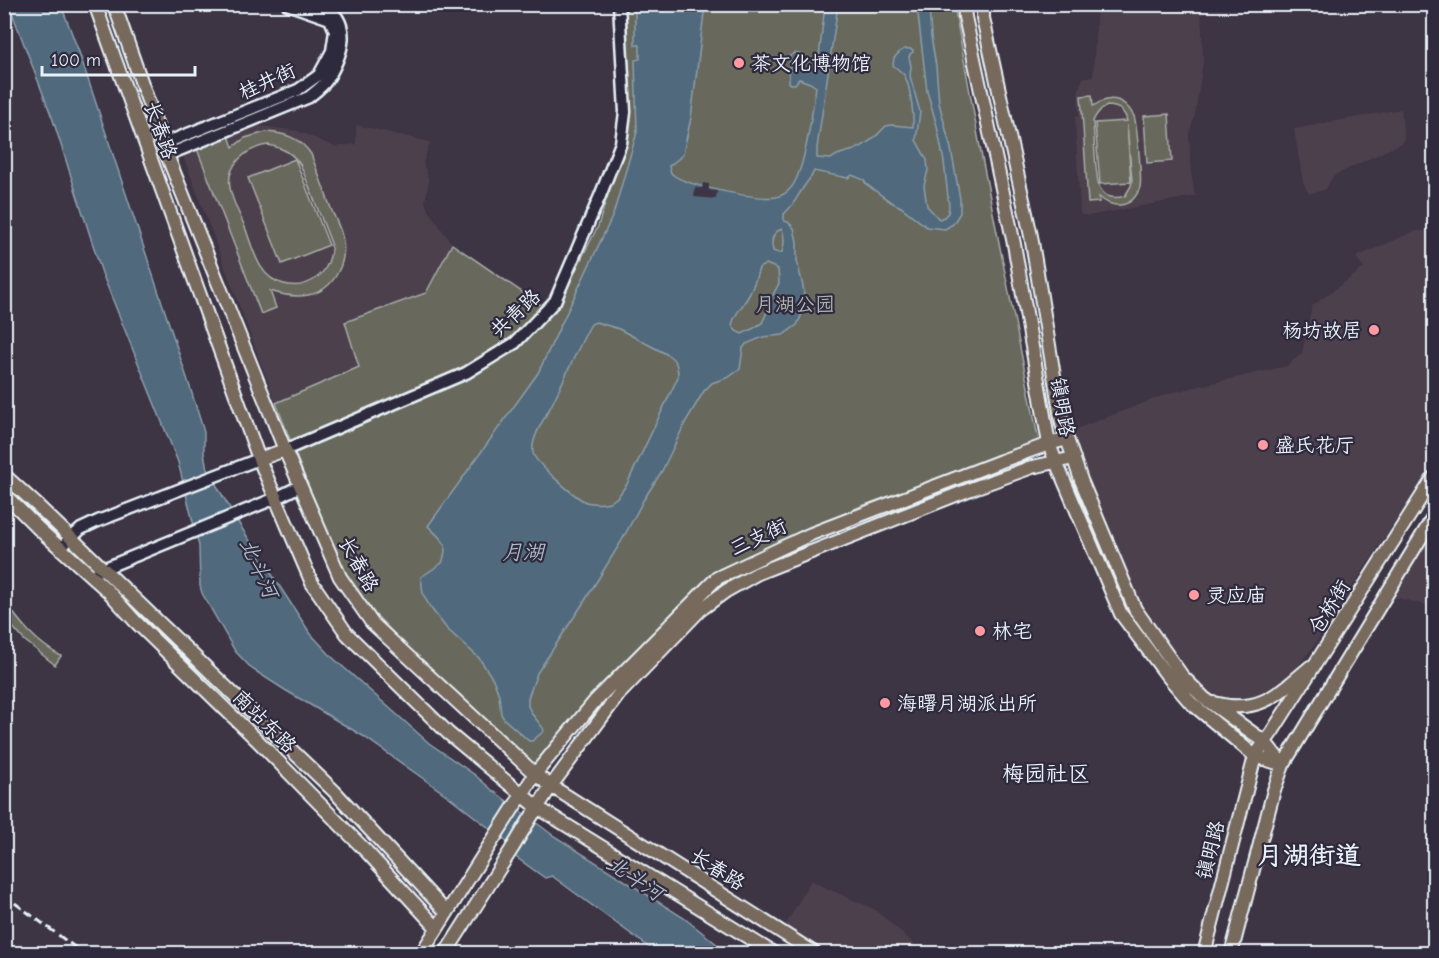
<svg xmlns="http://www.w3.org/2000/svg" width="1439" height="958" font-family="'Comic Neue','LXGW WenKai TC',sans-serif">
<rect width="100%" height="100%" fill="#3d3444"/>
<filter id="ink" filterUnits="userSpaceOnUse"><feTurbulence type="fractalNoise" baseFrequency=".0167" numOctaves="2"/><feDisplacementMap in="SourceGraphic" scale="12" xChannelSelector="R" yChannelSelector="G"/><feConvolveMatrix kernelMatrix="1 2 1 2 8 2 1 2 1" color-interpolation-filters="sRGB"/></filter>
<g filter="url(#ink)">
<path fill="#4d404d" d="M1097,5H1201L1203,62L1195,115L1189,134L1191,172L1195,196L1088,216L1080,214L1075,117L1079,116L1078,91L1083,78L1093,76Z
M1401,109L1404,137L1402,143L1333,176L1326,189L1309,194L1303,182L1294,129Z
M253,125L298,131L335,147L356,144V125L430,142L423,163L429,181L425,202L428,210L452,244L426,293L346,322L359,366L276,403L182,153Z
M1415,231H1434V462L1311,650L1283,684L1266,698L1227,701L1207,693L1178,662L1136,600L1068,432L1170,393L1287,366L1302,353L1312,306L1364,268L1356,257Z
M1434,522V607L1390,596Z
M811,880L828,889L874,909L921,950L928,953H830L785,926Z"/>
<path fill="#68695b" stroke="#a8adaa" stroke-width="1.5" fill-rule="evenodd" d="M626,5H954L982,158L1039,442L859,507L715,572L613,677L533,767L460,701L374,613L344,572L318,513L276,403L359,367L345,322L426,293L452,244L544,307L556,309L598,226L629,128Z
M1092,95L1093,106C1111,94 1124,98 1134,116C1137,126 1142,179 1140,187C1137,196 1131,204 1120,205C1112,206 1105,202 1099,197V202L1088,203L1081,96ZM1107,106C1118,106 1125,111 1127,121L1095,123L1100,184L1131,182L1127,125L1132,181L1131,186L1125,196C1115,199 1105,198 1100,188C1095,180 1094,134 1093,121C1096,114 1100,109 1107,106Z
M1169,114L1172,161L1147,163L1144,116Z
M266,132C285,133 300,138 311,154C318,173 325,192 332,211C336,220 342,231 343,241C345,252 343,262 338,272C324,300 295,299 270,291L276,308L261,314L197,149L229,136L233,147L245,138ZM268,145C283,148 293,153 301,166L331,243C332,257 327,271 315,279C306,285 295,287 284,284C258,278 253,248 245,227C240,215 232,201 230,188C226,165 246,148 268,145Z
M295,159L329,245L282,264L248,178Z
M5,600C18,622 38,644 61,656L55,665L24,640L5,618Z"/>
<path fill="#51697b" stroke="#8d9fad" stroke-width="1.5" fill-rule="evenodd" d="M9,5H61L79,52L190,387L204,432V453L207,469L241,527L310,633L332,657L429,743L475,775L492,790L554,836L684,918L728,953H657L552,876L545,878L513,855L517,850L452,799L363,736L285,690L252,669L235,651L202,593L200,586L199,546L178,462L102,273L53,120Z
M635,5H705L691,118L683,154L678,159L669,166C670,170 669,171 672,174C685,186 759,200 776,197C781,196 785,194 789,190C805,175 812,111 816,87L810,83L799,79L795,84H791L789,83L790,56L794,53L799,54C804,60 806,63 814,66L818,65L825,5H838L817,148V158L831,159C838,153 845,153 854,150C867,145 877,136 886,126L892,125L913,127C914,116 910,83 904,75C901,71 896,68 893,65L894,58C900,52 904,46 913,50V52L910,54L909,57L911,66L910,76L920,112L916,140L927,160L928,170L924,186L927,206L939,219L944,217L948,213L949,206L944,162L937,126L927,91L917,6V5H929L931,37L936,66L939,103L951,149L960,199V213L953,224L945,229L927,227L901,207L891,202L866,184L864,180L852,175L848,178L814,171C812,177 809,179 805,185C798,195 794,205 784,214V221L788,222L794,228L797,242V261L804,291L801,316L797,325L783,335L763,337L746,344L743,348L740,369L729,377L712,383L704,391L686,421L662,471L644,499L621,542L584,602L537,673L528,698V706L532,714L543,728L544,731L532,741H529L504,719L501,714L499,695L493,679L479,658L447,629L430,607L423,594L421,577L442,563C450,541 441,540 428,526L538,373L613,215L637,132L635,60L640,59V45H635ZM782,229C785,237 785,243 782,252L778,253L773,251C771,242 771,232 782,229ZM766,264L778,269L779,283L771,299L768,310L762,323L754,328L742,334L736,331L732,325C735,313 740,310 746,300C753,290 756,279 759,268ZM596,322L619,329L668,355C677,361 678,367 678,377L627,484C620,493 617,502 604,503C600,504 590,503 586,502C576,498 534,462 533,453C530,438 547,415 553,402C566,376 577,349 591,324Z"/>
<path fill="#3d3444" d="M703,183L709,184V190L717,191L716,199L694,197L695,188H702Z"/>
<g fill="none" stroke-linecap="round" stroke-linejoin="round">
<g stroke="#e8f1f8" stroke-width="15">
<path id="minor" d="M163,144L298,90L319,75L332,51L335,31L330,19L287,4
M167,155L309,97C315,92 323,86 327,80C343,54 354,22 322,4
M285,450L466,373L515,343L555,301L600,196L621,143L625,112L619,4
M60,548L81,529L98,521L259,459
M98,571L276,498L300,486"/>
</g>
<g stroke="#e8f1f8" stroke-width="16">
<path id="major" d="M95,4L259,459L312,583L347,634L448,733L537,807L775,954
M114,4L167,155L285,450L340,577L372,623L535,774L551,786L816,954
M964,4L965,17L1014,244L1049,444L1056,462L1121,614L1166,674L1190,702L1255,756L1283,765
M983,4V18L1031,236L1062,424L1081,480L1135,609L1182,676L1204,698L1265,742L1283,765
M259,459L285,450
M4,475L38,506L334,791L447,913
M4,494L39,529L108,591L135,621L259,742L367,852L437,928
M1214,703C1259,715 1278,694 1310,667
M518,801L535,774L595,701L717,578L811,534L1001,461L1049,444L1067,439
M534,813L551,786L619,694L700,610L726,591L758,573L971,489L1032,467L1074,458
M421,954L496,835
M445,954L513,847
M1204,954L1255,756L1272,732L1434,477
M1231,954L1274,790L1283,765L1434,516"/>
</g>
<use href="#minor" stroke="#2f2a3d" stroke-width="10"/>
<use href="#major" stroke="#77695c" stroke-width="12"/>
<path stroke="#e8f1f8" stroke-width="3" stroke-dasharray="9 4.5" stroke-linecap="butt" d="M4,895L84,954"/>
<g stroke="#e8f1f8" stroke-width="16" stroke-linecap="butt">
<path id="major-bridge" d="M496,835L517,802
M513,847L533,814"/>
</g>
<use href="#major-bridge" stroke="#77695c" stroke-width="12"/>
</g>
</g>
<g fill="#ff9aa2" stroke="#2f2a3d" stroke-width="2">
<circle cx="739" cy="63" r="6"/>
<circle cx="1374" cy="330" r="6"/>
<circle cx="1263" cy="445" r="6"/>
<circle cx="1194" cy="595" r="6"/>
<circle cx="980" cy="631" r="6"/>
<circle cx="885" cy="703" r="6"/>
</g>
<g text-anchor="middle" stroke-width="4.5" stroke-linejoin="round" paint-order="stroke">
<g font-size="20" fill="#e8f1f8" stroke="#2f2a3d" text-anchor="start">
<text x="751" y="70">茶文化博物馆</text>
<text x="1362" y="337" text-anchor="end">杨坊故居</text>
<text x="1275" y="452">盛氏花厅</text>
<text x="1206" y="602">灵应庙</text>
<text x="992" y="638">林宅</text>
<text x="897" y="710">海曙月湖派出所</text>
</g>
<g font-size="20" fill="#e8f1f8" stroke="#2f2a3d">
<text transform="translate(267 81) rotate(-24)" y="7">桂井街</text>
<text transform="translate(161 130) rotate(70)" y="7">长春路</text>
<text transform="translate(515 313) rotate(-43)" y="7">共青路</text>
<text transform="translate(1063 407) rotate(80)" y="7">镇明路</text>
<text transform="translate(758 537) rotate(-25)" y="7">三支街</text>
<text transform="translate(359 564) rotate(61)" y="7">长春路</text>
<text transform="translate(1329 607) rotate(-58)" y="7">仓桥街</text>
<text transform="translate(265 721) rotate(45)" y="7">南站东路</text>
<text transform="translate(1210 850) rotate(-76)" y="7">镇明路</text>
<text transform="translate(718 869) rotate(32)" y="7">长春路</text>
</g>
<g font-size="20" fill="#aeb4b1" stroke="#2f2a3d">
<text x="795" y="311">月湖公园</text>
</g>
<g font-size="21" font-style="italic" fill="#acbbc6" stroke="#2f2a3d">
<text x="523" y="559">月湖</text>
<text transform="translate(259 568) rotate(66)" y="7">北斗河</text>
<text transform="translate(635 878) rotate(34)" y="7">北斗河</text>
</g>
<g font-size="22" fill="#e8f1f8" stroke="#2f2a3d">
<text x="1046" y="781">梅园社区</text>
</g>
<g font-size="26" font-weight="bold" fill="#e8f1f8" stroke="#2f2a3d">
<text x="1309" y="864">月湖街道</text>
</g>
</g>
<rect width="1439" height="958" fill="none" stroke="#2f2a3d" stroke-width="24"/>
<rect x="12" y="12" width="1415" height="934" fill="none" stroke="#e8f1f8" stroke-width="2" filter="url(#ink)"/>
<path d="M42 66v9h153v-9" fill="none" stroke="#e8f1f8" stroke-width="3"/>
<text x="51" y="66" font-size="18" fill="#e8f1f8" stroke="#2f2a3d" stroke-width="4.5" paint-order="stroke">100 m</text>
</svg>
